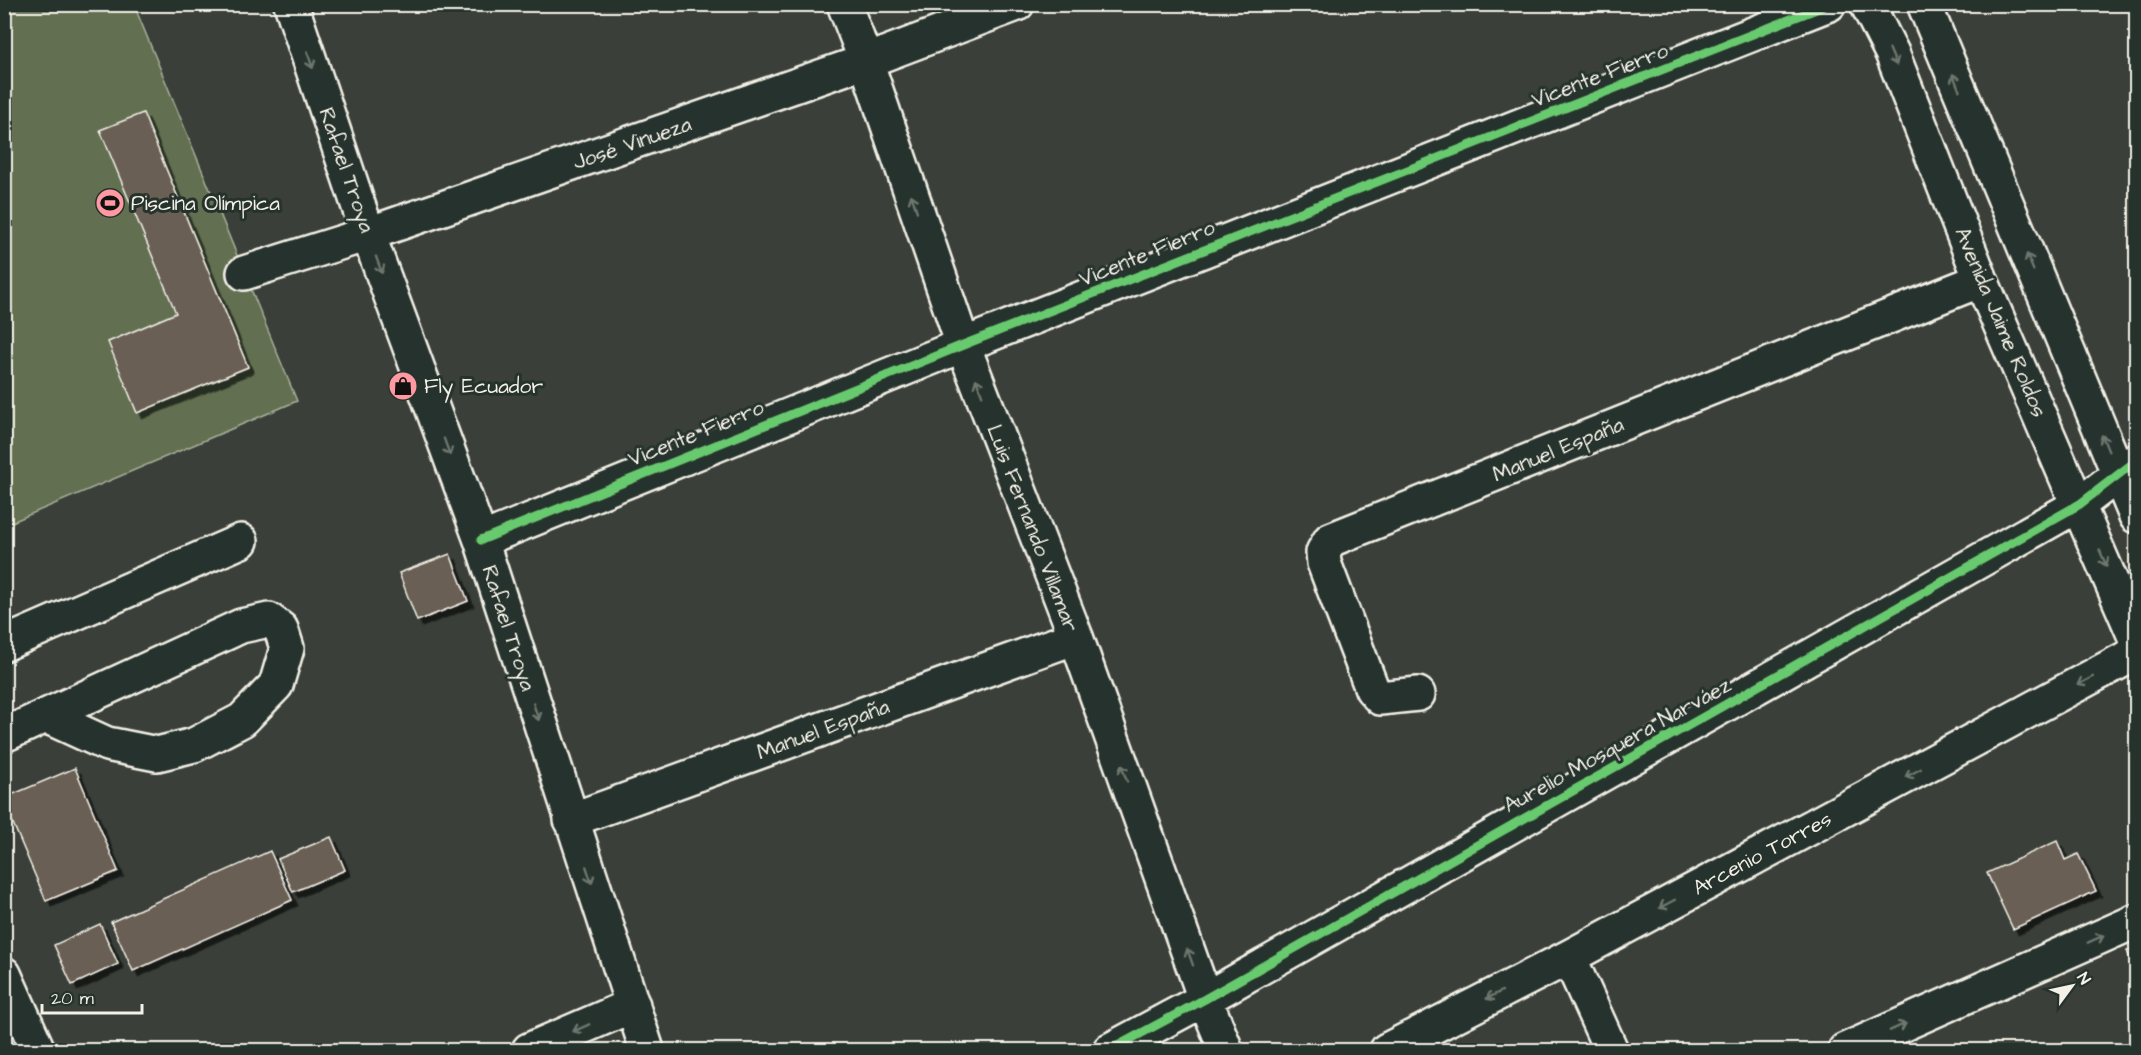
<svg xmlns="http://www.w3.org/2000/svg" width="2141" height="1055" font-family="'Architects Daughter',sans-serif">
<defs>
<filter id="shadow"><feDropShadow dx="5.5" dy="5.5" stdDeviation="0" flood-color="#0009"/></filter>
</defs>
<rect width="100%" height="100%" fill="#3a4039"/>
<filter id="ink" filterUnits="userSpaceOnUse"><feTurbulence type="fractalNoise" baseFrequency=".0167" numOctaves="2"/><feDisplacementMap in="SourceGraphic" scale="12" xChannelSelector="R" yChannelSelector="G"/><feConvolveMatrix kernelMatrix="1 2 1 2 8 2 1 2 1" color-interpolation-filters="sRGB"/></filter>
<g filter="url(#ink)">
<path fill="#627051" stroke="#abb09c" stroke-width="1.5" d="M5,5H134L297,401L5,525Z"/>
<path fill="#695e54" stroke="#f4f1e8" stroke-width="1.5" filter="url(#shadow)" d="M143,113L248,367L137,413L108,342L176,313L100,130Z
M450,554L468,601L417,621L399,573Z
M75,768L118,871L46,901L4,802V798Z
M331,837L345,870L293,892L278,859Z
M2057,841L2065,860L2078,854L2096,891L2013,929L1987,873Z
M270,851L292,900L133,971L111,922Z
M100,924L118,964L72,985L54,945Z
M2136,947V975L2127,951Z"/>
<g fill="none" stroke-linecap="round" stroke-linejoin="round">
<g stroke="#f4f1e8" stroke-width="38">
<path id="minor" d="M291,4L368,234L481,540L647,1050
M844,4L866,61L963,345L1076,637L1205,999L1226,1050
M1867,4L1892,53L1981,280L2136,639
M1924,4L2136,516
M244,273L368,234L866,61L1017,4
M481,540L963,345L1829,4
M4,644L241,541
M1418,694L1380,698L1372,689L1324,563L1323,552L1330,540L1981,280
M4,735L241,626L269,620L281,629L287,648L276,685L242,720L194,745L157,754L107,744L46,716
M571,820L1076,637
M1569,957L1611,1050
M4,974L38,1050
M529,1050L633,1005
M1110,1050L1205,999L2080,504L2136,461
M1387,1050L1569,957L2136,653
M1845,1050L2136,921"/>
</g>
<use href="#minor" stroke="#26332d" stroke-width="33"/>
<g stroke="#26332d" stroke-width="13">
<path id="cycleway" d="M481,540L963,345L1829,4
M1110,1050L1205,999L2080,504L2136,461"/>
</g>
<use href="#cycleway" stroke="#67ca6e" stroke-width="9"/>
</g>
<defs><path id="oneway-shaft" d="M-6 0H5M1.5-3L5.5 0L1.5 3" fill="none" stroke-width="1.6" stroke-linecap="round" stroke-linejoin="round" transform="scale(1.5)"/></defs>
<g stroke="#6e766e">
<use href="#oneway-shaft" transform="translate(1893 57) rotate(67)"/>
<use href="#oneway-shaft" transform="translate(310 60) rotate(72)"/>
<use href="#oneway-shaft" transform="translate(1956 82) rotate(-112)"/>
<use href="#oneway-shaft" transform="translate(914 203) rotate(-109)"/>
<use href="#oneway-shaft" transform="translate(2030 262) rotate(-112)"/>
<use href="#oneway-shaft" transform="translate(379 265) rotate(70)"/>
<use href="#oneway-shaft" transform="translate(979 387) rotate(-111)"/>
<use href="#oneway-shaft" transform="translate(2105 443) rotate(-112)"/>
<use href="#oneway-shaft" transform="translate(447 447) rotate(70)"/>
<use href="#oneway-shaft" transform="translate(2103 558) rotate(67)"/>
<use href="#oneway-shaft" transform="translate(2085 681) rotate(152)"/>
<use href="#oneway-shaft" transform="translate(536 712) rotate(72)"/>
<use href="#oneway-shaft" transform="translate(1124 773) rotate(-110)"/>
<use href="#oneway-shaft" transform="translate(1913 773) rotate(152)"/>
<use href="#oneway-shaft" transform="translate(589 875) rotate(72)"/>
<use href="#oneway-shaft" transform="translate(1667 904) rotate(152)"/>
<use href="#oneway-shaft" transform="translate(2096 939) rotate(-24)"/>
<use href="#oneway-shaft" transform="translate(1190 957) rotate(-110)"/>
<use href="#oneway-shaft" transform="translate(1494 995) rotate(153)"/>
<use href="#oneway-shaft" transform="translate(1898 1027) rotate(-24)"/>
<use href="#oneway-shaft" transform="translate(581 1028) rotate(156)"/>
</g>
</g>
<defs>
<g id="stadium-disc" transform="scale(1.5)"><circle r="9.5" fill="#ff9aa2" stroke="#26332d"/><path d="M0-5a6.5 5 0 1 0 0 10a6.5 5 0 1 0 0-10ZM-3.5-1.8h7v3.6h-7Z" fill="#111"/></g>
<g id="shop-disc" transform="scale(1.5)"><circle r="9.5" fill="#ff9aa2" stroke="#26332d"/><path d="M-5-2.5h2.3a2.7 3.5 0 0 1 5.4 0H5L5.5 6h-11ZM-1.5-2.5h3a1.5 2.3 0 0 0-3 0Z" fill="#111"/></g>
</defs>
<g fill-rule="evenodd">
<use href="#stadium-disc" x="110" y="203"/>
<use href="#shop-disc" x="403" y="386"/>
</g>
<g text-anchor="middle" stroke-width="6" stroke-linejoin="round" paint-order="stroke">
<g font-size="21" fill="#f4f1e8" stroke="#26332d">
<text transform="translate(1600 75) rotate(-21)" y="7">Vicente Fierro</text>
<text transform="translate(632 143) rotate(-19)" y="7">José Vinueza</text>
<text transform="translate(347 170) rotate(71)" y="7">Rafael Troya</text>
<text transform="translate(1147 253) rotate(-22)" y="7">Vicente Fierro</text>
<text transform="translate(2001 322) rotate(67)" y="7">Avenida Jaime Roldos</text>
<text transform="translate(696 433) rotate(-22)" y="7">Vicente Fierro</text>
<text transform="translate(1558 449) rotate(-22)" y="7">Manuel España</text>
<text transform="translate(1033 528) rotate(69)" y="7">Luis Fernando Villamar</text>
<text transform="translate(509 628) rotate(72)" y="7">Rafael Troya</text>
<text transform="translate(823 729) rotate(-20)" y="7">Manuel España</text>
<text transform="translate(1617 745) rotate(-29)" y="7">Aurelio Mosquera Narváez</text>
<text transform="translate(1762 853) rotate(-28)" y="7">Arcenio Torres</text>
</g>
<g font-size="21" fill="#f4f1e8" stroke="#26332d" text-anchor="start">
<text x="131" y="210">Piscina Olímpica</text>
<text x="424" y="393">Fly Ecuador</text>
</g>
</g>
<rect width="2141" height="1055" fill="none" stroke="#26332d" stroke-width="24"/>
<rect x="12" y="12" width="2117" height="1031" fill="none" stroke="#f4f1e8" stroke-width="2" filter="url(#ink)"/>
<g transform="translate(2072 986) rotate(57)" stroke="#26332d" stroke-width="4.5" paint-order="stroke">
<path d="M0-4.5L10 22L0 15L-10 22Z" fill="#f4f1e8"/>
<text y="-9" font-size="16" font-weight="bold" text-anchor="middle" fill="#f4f1e8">N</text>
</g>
<path d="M42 1004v9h100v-9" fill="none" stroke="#f4f1e8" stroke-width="3"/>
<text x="51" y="1004" font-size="18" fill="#f4f1e8" stroke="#26332d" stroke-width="4.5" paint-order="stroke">20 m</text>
</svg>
